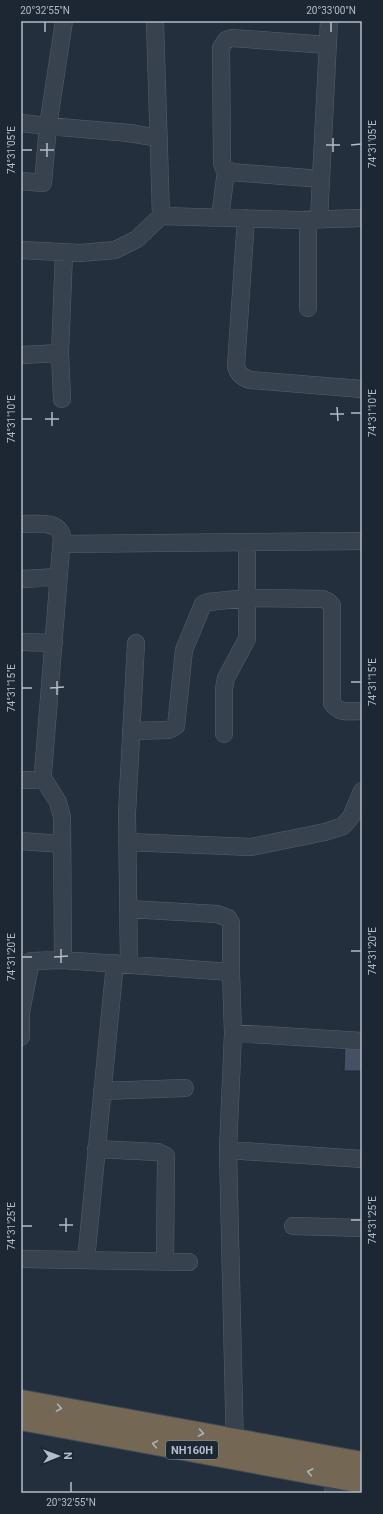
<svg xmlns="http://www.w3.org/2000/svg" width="383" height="1514" font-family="Roboto,sans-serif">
<rect width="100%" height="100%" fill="#242f3e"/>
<path fill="#455162" stroke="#1f2835" d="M345,1042L362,1043V1071H344Z"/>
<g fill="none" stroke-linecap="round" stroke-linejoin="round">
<g stroke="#565f6c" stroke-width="18">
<path id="minor" d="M155,22L161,216
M21,123L48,126L64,21
M321,179L231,172L223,167L222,162L221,48L226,40L232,38L328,45
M21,181L43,183L48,126L129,133L159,138
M220,218L226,171
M246,218L236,366C238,374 242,377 250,380L362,389
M319,219L329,21
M21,250L80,253L115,250L137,239L161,216L299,220L362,218
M308,308V220
M21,355L60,353
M62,399L60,353L64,253
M21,524C35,524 58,520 62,536L43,773V778L58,802L62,817L63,960
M62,544L362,541
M21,579L59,577
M21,642L54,643
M131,731L169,730L176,726L184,650L203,604L208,602L248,598L323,599L329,602L332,606V703C339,714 350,711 362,711
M224,734V689L226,678L247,639V542
M21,780H34L43,778
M21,841L62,844
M127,842L251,847L325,832L343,826L351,817L362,791
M128,909L217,914L228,918L231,923V972
M129,964L127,813L136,643
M21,1012L31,961L63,960L231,972L233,1033L228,1150L235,1450
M233,1033L362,1041
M21,1037V1013
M102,1091L185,1088
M96,1149L158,1152L166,1156L165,1261
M228,1150L362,1159
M293,1226L362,1228
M21,1259L189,1262
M86,1260L115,963
M333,1493L335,1477"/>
</g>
<g stroke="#434c59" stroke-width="24">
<path id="highway" d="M21,1401L362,1463
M21,1419L362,1482"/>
</g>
<use href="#minor" stroke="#38414e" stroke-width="17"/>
<use href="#highway" stroke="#746855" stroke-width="22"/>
</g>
<defs><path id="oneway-chevron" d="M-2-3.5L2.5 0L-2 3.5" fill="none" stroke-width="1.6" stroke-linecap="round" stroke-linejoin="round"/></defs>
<g stroke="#aeb4bd">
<use href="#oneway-chevron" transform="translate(59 1408) rotate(10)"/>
<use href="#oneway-chevron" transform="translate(201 1433) rotate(10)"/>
<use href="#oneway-chevron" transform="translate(155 1444) rotate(-170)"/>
<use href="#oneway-chevron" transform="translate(310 1472) rotate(-169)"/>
</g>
<path fill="none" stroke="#b4bcc9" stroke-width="1.5" d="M45,22V32M331,22V32M333,138V152M47,143V157M326,145H340M351,145L361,144M22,150H32M40,150H54M337,407L338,421M52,412V426M351,413H361M330,414H344M22,419H32M45,419H59M57,681V695M351,682H361M22,688H32M50,688L64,687M61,949V963M351,951H361M22,957H32M54,957L68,956M66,1218V1232M351,1220H361M59,1225H73M22,1226H32M71,1482V1492"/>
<g text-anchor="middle" stroke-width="3" stroke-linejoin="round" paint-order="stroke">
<rect fill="#1d2633" stroke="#878f9c" stroke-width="1" x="166" y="1441" width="52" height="18" rx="3"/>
<g font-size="11" font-weight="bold" fill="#b4bcc9">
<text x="192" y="1454">NH160H</text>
</g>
</g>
<rect width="383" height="1514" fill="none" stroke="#1d2633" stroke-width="44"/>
<g transform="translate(58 1456) rotate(89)" stroke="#1d2633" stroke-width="3" paint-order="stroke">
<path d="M0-3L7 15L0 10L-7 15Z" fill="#b4bcc9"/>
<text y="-6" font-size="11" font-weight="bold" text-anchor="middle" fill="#b4bcc9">N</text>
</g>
<rect x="22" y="22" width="339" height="1470" fill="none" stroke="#b4bcc9" stroke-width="1.5"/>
<g font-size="10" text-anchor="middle" fill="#b4bcc9">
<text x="45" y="14">20°32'55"N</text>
<text x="331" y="14">20°33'00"N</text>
<text transform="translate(372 144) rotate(-90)" y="4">74°31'05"E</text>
<text transform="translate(11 150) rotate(-90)" y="4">74°31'05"E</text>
<text transform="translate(372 413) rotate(-90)" y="4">74°31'10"E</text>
<text transform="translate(11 419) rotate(-90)" y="4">74°31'10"E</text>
<text transform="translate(372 682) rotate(-90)" y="4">74°31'15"E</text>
<text transform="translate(11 688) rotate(-90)" y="4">74°31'15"E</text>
<text transform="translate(372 951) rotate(-90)" y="4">74°31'20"E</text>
<text transform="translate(11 957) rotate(-90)" y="4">74°31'20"E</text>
<text transform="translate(372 1220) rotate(-90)" y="4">74°31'25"E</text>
<text transform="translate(11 1226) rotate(-90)" y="4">74°31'25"E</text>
<text x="71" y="1506">20°32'55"N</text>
</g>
</svg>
